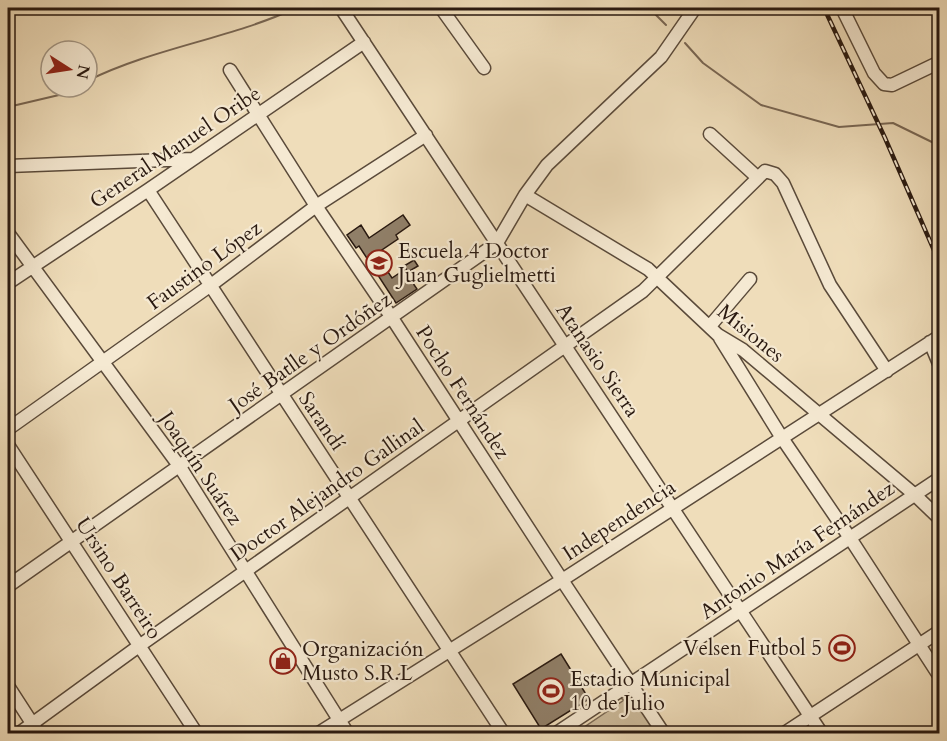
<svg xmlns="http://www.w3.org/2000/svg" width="947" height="741" font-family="Cardo,serif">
<rect width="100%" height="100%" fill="#efddba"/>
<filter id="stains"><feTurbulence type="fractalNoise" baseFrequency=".00333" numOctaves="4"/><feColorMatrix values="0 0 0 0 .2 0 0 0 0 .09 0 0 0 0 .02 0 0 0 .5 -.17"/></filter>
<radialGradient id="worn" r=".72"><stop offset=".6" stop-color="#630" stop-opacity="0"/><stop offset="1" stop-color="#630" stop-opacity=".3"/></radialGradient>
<path fill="#cdbc9d" stroke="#7b6a56" stroke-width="1.5" d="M628,692L657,733L574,734L624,700L619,697Z"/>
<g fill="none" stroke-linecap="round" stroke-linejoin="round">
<path stroke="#786653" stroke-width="2" d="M649,8L666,25
M685,43L703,63L761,105L839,127L893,123L940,146
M87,81C153,48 229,39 296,8
M8,107L59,95L75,87"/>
</g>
<path fill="#907f68" stroke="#291910" stroke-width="1.5" d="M403,215L410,225L396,235L398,239L376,254L392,278L404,270L417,289L396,303L359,246L356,248L347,235L361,225L369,238Z
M414,260L418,266L408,272L404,266Z
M561,654L589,699L541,729L513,684Z"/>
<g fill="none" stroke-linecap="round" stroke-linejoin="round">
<g stroke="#5a4a3a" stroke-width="15">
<path id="minor" d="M341,8L822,734
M441,8L484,68
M842,8L874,73L884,84L892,85L940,62
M230,70L316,206L392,318L562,580L664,734
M710,134L757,177
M8,166L193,159
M148,190L504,734
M525,195L648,269L718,335L743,350L915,495L940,519
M8,233L180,467L348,734
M8,283L148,190L364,42
M710,326L750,279
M720,338L782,438L850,538L940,677
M930,342L940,366
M8,429L211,285L316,206L426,135
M8,445L197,734
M8,586L497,243L525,195L547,165L661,57L695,8
M8,686L39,734
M18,734L139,646L643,291L765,171L775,174L783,183L830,285L887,371
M317,734L562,580L940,336
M555,734L940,478
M783,734L940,631"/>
</g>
<use href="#minor" stroke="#f5e9d2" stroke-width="12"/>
<g stroke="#291910" stroke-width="4.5">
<path id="rail" d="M824,8L885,138L940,264"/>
</g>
<use href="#rail" stroke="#f5e9d2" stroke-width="2" stroke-dasharray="7" stroke-linecap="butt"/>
</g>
<defs>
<g id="school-ring" transform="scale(1.35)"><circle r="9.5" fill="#f5e9d2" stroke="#8f2418" stroke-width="1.5"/><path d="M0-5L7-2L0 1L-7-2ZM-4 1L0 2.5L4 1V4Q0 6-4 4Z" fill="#8f2418"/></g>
<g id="stadium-ring" transform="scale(1.35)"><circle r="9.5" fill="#f5e9d2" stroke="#8f2418" stroke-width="1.5"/><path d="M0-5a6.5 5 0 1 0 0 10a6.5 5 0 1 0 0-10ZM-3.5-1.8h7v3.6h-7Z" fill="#8f2418"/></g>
<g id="shop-ring" transform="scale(1.35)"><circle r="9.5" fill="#f5e9d2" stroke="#8f2418" stroke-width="1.5"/><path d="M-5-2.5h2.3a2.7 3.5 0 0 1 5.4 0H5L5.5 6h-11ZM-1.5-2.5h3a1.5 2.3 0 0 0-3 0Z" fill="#8f2418"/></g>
</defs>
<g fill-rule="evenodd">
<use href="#school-ring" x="379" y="263"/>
<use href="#stadium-ring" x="842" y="648"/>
<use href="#shop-ring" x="283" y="661"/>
<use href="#stadium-ring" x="551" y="691"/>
</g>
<g text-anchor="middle" stroke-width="4.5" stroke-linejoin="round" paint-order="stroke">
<g font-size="21" fill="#291910" stroke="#f5e9d2">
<text transform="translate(175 147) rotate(-34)" y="7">General Manuel Oribe</text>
<text transform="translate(204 265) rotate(-36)" y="7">Faustino López</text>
<text transform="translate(751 333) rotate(39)" y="7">Misiones</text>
<text transform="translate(310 352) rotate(-35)" y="7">José Batlle y Ordóñez</text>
<text transform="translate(598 360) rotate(56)" y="7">Atanasio Sierra</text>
<text transform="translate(463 392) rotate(57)" y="7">Pocho Fernández</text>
<text transform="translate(322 421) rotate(56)" y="7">Sarandí</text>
<text transform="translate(201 468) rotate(56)" y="7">Joaquín Suárez</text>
<text transform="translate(327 490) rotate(-35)" y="7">Doctor Alejandro Gallinal</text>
<text transform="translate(619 520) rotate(-33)" y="7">Independencia</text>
<text transform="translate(797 550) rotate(-34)" y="7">Antonio María Fernández</text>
<text transform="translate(119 578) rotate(57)" y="7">Ursino Barreiro</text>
</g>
<g font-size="21" fill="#291910" stroke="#f5e9d2" text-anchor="start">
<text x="398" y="258">Escuela 4 Doctor<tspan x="398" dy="24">Juan Guglielmetti</tspan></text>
<text x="822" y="655" text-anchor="end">Velsen Futbol 5</text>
<text x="302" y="656">Organización<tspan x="302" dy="24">Musto S.R.L</tspan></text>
<text x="570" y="686">Estadio Municipal<tspan x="570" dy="24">10 de Julio</tspan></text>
</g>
</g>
<rect width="947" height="741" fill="none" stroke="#efddba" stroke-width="30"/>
<rect x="9" y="9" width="929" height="723" fill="none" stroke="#291910" stroke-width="3"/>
<rect x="15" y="15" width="917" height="711" fill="none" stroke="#291910" stroke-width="1.5"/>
<g transform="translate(69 69) rotate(102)"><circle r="28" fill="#f5e9d2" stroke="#a39684" stroke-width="1.5"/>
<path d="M0-4.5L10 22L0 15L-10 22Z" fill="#8f2418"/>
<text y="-9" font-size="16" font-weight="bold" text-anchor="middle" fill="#291910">N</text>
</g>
<rect width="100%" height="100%" filter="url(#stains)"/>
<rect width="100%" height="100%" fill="url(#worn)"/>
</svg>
